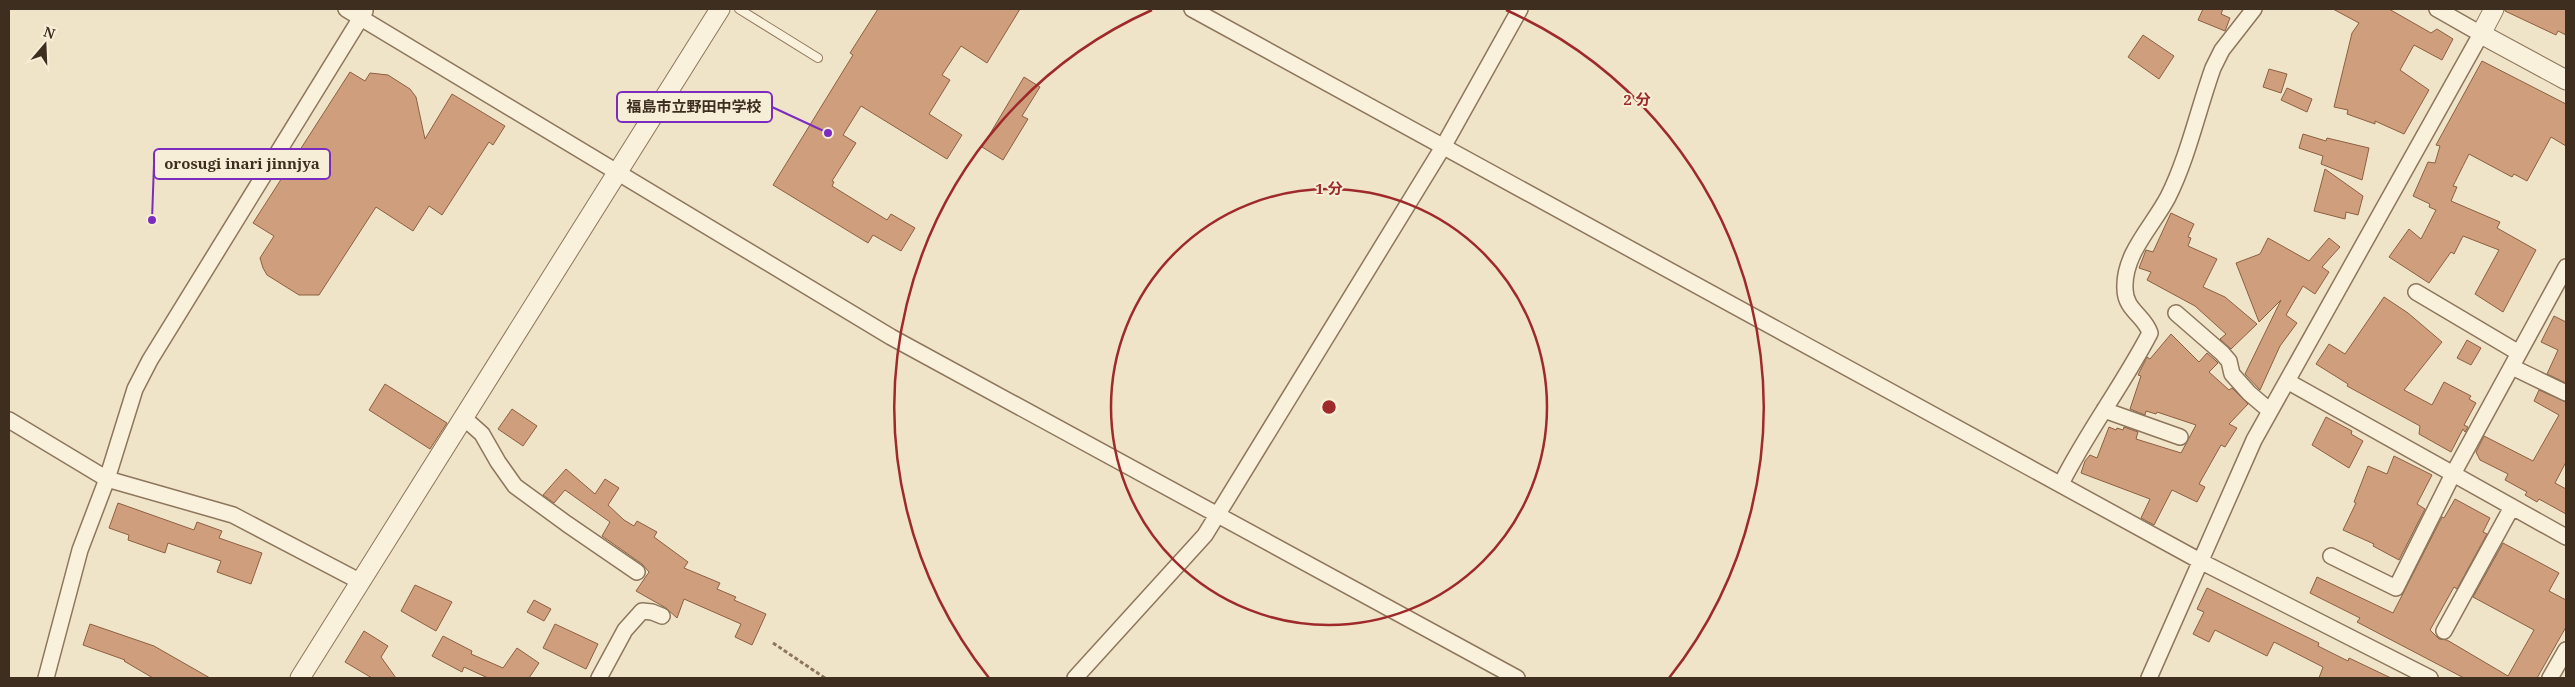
<svg xmlns="http://www.w3.org/2000/svg" width="2575" height="687" font-family="'Noto Serif','Noto Sans JP',serif">
<rect width="100%" height="100%" fill="#f0e4c8"/>
<path fill="#cf9f7d" stroke="#8d5f41" d="M878,9H1020L987,63L961,46L942,75L950,80L929,114L962,135L947,159L861,106L843,135L856,143L832,181L834,182L832,186L887,220L891,214L915,228L901,251L873,235L868,243L773,185L853,55L850,53Z
M2203,9H2223L2221,14L2230,18L2225,31L2198,20Z
M2333,9H2389L2431,33L2437,29L2453,39L2442,60L2414,45L2400,70L2429,90L2404,134L2375,121V124L2347,114L2348,110L2334,107L2352,33L2359,23Z
M2505,9H2566V35L2558,31L2556,35L2505,11Z
M2143,35L2174,56L2159,79L2128,57Z
M2482,61L2566,104V146L2551,137L2527,181L2514,174L2512,177L2469,154L2453,186L2457,187L2451,201L2500,222L2497,228L2536,250L2503,312L2475,294L2499,250L2463,236L2454,254L2451,252L2429,283L2389,257L2409,229L2421,239L2436,210L2429,207L2430,204L2413,196L2428,162L2435,163L2440,146L2436,145Z
M2269,69L2287,74L2281,93L2263,87Z
M350,72L365,81L370,73L388,75L410,89L416,97L425,139L452,94L505,126L493,145L489,142L442,215L429,206L413,231L376,207L319,295H299L267,275L263,268L260,258L274,236L253,223Z
M1024,77L1040,87L1022,116L1028,119L1003,160L982,147Z
M2287,88L2312,99L2307,112L2281,100Z
M2303,134L2326,141L2327,138L2369,148L2362,180L2321,164L2323,156L2299,148Z
M2325,169L2363,196L2358,215L2346,212L2345,219L2314,211Z
M2171,213L2194,224L2188,237L2191,238L2188,246L2217,259L2203,287L2225,297L2257,324L2231,349L2220,339L2226,334L2195,306L2147,280L2151,272L2139,268L2146,250L2153,252Z
M2268,238L2309,261L2329,238L2340,247L2322,267L2329,272L2315,294L2303,286L2286,315L2297,323L2280,346L2260,390L2245,374L2281,300L2259,322L2236,263L2260,254Z
M2384,297L2408,313L2442,342L2404,390L2432,405L2444,382L2471,396L2469,399L2476,403L2464,425L2468,427L2465,432L2463,429L2451,452L2419,434L2420,426L2347,386L2348,384L2316,364L2329,344L2345,354Z
M2554,316L2566,322V383L2547,374L2558,350L2541,342Z
M2171,334L2199,362L2207,353L2215,360L2218,363L2209,372L2229,390L2232,388L2248,404L2229,424L2237,428L2225,447L2221,445L2199,484L2205,487L2197,502L2172,490L2154,525L2141,518L2150,499L2081,473L2085,461L2090,455L2097,458L2109,427L2116,430L2117,428L2123,430L2124,427L2138,432L2136,439L2181,453L2196,425L2157,412L2156,414L2146,411L2145,415L2130,409L2141,376L2138,375L2147,357L2150,359Z
M2467,340L2481,348L2471,365L2457,358Z
M385,384L447,423L430,449L369,410Z
M2539,390L2566,402V462L2555,483L2566,489V514L2539,499L2537,502L2525,495L2527,492L2505,480L2508,474L2480,460L2476,452L2484,436L2533,461L2559,415L2534,401Z
M512,409L537,426L523,446L498,429Z
M2326,417L2352,431L2351,434L2363,441L2349,468L2312,445Z
M2394,456L2432,475L2417,504L2425,509L2399,560L2373,546L2374,544L2343,530L2356,503L2354,502L2368,466L2387,474Z
M566,469L595,494L605,479L619,488L608,505L624,520L634,526L637,521L657,532L654,537L688,562L684,568L720,583L717,589L736,597L734,600L766,614L752,645L735,637L741,624L684,599L677,618L666,608L636,591L649,572L642,564L602,536L610,522L565,490L554,503L543,495Z
M2455,499L2490,518L2483,532L2487,534L2457,589L2454,587L2430,630L2439,639L2447,640L2508,676L2534,630L2473,597L2503,543L2559,573L2549,591L2566,600V627L2537,678H2464L2357,622L2360,618L2310,593L2317,577L2393,613L2442,517L2444,518Z
M118,503L194,530L197,522L222,531L219,538L262,553L251,584L217,572L221,561L168,543L165,553L128,540L129,535L109,528Z
M415,585L452,602L436,631L401,611Z
M2207,588L2319,643L2318,646L2348,661L2349,658L2391,678H2319L2323,667L2274,642L2267,656L2215,630L2209,642L2193,634L2204,612L2197,609Z
M534,600L551,609L544,621L527,612Z
M90,624L154,646L210,678H153L124,661L125,660L83,645Z
M555,624L598,644L586,669L543,648Z
M364,631L388,646L381,657L396,678H372L345,662Z
M443,636L472,651L471,654L503,668L517,648L539,663L529,678H488L464,667L462,672L432,656Z"/>
<g fill="none" stroke-linecap="round" stroke-linejoin="round">
<g stroke="#8d765c" stroke-width="10">
<path id="service" d="M739,9L818,58"/>
</g>
<g stroke="#8d765c" stroke-width="18">
<path id="minor" d="M346,9L891,337L1517,678
M1192,9L2200,561L2430,678
M2416,292L2519,353
M2176,313L2222,353L2229,361L2232,374L2249,393L2270,411
M2512,367L2566,393
M2287,381L2566,537
M2104,410L2180,437
M464,418L482,434L498,462L515,486L567,524L637,572
M9,420L107,479L233,515L361,582
M2061,484C2087,432 2123,385 2150,333C2145,316 2125,310 2125,289C2123,254 2153,226 2168,197C2188,157 2198,110 2213,68L2222,50L2254,9
M2331,556L2396,588L2453,474L2566,267
M2444,631L2512,507
M46,678L80,550L107,479L135,389L150,360L365,11
M599,678L625,630L642,611L652,612L662,616
M1075,678L1205,535L1443,147L1520,9
M2149,678L2254,440L2481,34L2437,9
M2550,678L2566,650"/>
</g>
<g stroke="#8d765c" stroke-width="21">
<path id="tertiary" d="M2494,9L2481,34L2566,80
M300,678L720,9"/>
</g>
<path stroke="#8d765c" stroke-width="3" stroke-dasharray="4 2.5" stroke-linecap="butt" d="M773,643L825,678"/>
<use href="#service" stroke="#faf1dc" stroke-width="8"/>
<use href="#minor" stroke="#faf1dc" stroke-width="15"/>
<use href="#tertiary" stroke="#faf1dc" stroke-width="19"/>
</g>
<g fill="none" stroke="#9e2a2b" stroke-width="2.5">
<circle cx="1329" cy="407" r="218"/>
<path d="M989 678A435 435 0 0 1 1152 10M1506 10A435 435 0 0 1 1669 678"/>
</g>
<circle cx="1329" cy="407" r="8" fill="#9e2a2b" stroke="#f7eed8" stroke-width="2.5"/>
<g font-size="15" text-anchor="middle" font-weight="bold" fill="#9e2a2b" stroke="#f7eed8" stroke-width="4" stroke-linejoin="round" paint-order="stroke">
<text x="1637" y="105">2 分</text>
<text x="1329" y="194">1 分</text>
</g>
<path fill="none" stroke="#7b2cbf" stroke-width="2" d="M828 133L772 107M152 220L154 164"/>
<g fill="#7b2cbf" stroke="#f7eed8" stroke-width="2">
<circle cx="828" cy="133" r="5"/>
<circle cx="152" cy="220" r="5"/>
</g>
<g fill="#f7eed8" stroke="#7b2cbf" stroke-width="2">
<rect x="617" y="92" width="155" height="30" rx="5"/>
<rect x="154" y="149" width="176" height="30" rx="5"/>
</g>
<g font-size="15" text-anchor="middle" font-weight="bold" fill="#3d2e20">
<text x="694" y="112">福島市立野田中学校</text>
<text x="242" y="169">orosugi inari jinnjya</text>
</g>
<rect width="2575" height="687" fill="none" stroke="#3d2e20" stroke-width="20"/>
<g transform="translate(45 45) rotate(19)" stroke="#f7eed8" stroke-width="4" paint-order="stroke">
<path d="M0-4L9 19L0 12L-9 19Z" fill="#3d2e20"/>
<text y="-8" font-size="14" font-weight="bold" text-anchor="middle" fill="#3d2e20">N</text>
</g>
</svg>
